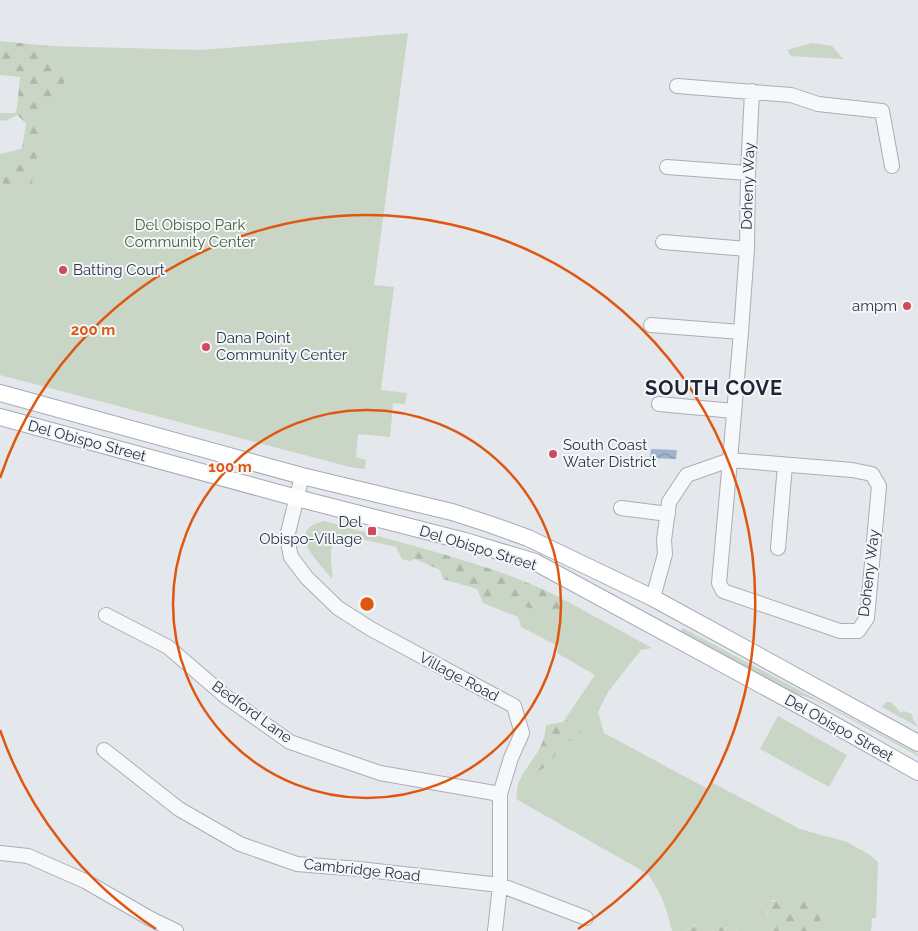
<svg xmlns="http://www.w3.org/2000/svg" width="918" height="931" font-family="Raleway,sans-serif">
<defs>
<pattern id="forest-firs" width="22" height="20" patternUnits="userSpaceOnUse" patternTransform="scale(1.25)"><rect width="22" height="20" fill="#c9d6c5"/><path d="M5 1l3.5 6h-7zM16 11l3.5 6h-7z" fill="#adb8ab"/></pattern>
<pattern id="water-waves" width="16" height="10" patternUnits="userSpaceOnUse" patternTransform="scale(1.25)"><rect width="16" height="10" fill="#9fb4cc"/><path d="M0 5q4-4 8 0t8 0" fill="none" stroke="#8293a7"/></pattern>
</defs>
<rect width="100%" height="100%" fill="#e4e7ec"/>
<path fill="#c9d6c5" d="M408,33L374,285L394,287L381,390L407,393L405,404L393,403L390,437L358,434L356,457L366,460L365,469L350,467L0,375V154L21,149L50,46L202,50Z
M812,43L832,46L843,59L791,56L787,50Z
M324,521L414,546L411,553L415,559L409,561L402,559L396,547L344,535C323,543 334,563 332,579C318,561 283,531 324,521Z
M561,598L652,648L641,650L608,692L598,712L604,733L708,789L713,783L800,829L847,842L870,855L878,862L876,918H872L871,931H820V930L792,898L785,900H772L766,911L770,924V931C760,931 748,931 738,931C720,928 702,916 686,931H672C667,908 661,893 648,874L516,799L518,784L521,778C536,773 556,759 559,743L567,741L581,728C576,722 570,723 565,719L595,675L557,653L558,646L521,627L518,617L483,603C507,600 532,606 555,615L566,602Z
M683,628L918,754V756L815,700L784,690L680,633Z
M886,702H891L901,713L904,711L912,714L913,719L918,727L882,707Z
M778,716L847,755L829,787L760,749Z"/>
<path fill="url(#forest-firs)" d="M0,41L50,46L65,74L63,93L47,99L31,188L0,183V167L20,165L26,123L17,115L6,121L0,120V113H15L17,108L20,77L0,75Z
M414,546C464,560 514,574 561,598L566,602L567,611L564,614C554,617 527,606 514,604C503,602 494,602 483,603L477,589L443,579L440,570L415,559L411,553Z
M565,719C570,723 576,722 581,728V735L574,740L559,743C555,765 541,771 521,778C531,758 545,749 546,725L563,722Z
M800,896C815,902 823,915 820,931H770L766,905C773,899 790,898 800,896Z
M704,922L738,931H686L691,927Z"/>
<path fill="url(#water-waves)" d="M651,449L677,450L676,459L650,458Z"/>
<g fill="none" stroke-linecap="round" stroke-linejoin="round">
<g stroke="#a9aeb7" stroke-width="16">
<path id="minor" d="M677,86L791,95L818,104L882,111L892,166
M667,167L748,173
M663,242L747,249
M651,325L741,332
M659,404L734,411
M730,460L852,470L872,474L879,486L867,618L858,631H840L723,591L719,583Z
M302,476L287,537L291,557L307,578L338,608L371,629L514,706L522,733L511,758L500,794V885L495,931
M621,508L668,514
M778,548L785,465
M653,598L665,554L664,540L669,502L687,475L730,460L741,332L747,249L748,173L752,91
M106,615L168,647L225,696L290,742L380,773L500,794
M104,750L179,809L240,844L297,864L359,869L500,885L586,918
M0,853L28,856L85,881L151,919L176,931"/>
</g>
<g stroke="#a3abb8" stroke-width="18">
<path id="major" d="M0,393L302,476L452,512L489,524L528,538L653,598L918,743
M0,417L297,498L465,541L535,562L815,714L918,772"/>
</g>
<use href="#minor" stroke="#f7f8fa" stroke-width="14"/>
<use href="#major" stroke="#fff" stroke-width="16"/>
</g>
<g fill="none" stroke="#df570f" stroke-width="2.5">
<circle cx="367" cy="604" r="194"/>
<path d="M156 929A388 388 0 0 1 0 730M0 478A388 388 0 1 1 578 929"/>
</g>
<g fill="#d1495b" stroke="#f4f6f9" stroke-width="2">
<circle cx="63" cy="270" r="5"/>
<circle cx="907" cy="306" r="5"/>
<circle cx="206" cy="347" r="5"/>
<circle cx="553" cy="454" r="5"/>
<rect x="367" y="526" width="10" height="10" rx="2.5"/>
</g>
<g text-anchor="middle" stroke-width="4" stroke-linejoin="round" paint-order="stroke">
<g font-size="15" fill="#2b3445" stroke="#f4f6f9">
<text transform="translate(748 186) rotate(-88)" y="5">Doheny Way</text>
<text transform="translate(87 441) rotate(15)" y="5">Del Obispo Street</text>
<text transform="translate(478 548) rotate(17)" y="5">Del Obispo Street</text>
<text transform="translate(869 573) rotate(-83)" y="5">Doheny Way</text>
<text transform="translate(459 677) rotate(28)" y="5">Village Road</text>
<text transform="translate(252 712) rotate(36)" y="5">Bedford Lane</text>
<text transform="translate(839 728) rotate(29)" y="5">Del Obispo Street</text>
<text transform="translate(362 870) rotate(6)" y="5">Cambridge Road</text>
</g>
<g font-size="15" fill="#3f6138" stroke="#f4f6f9">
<text x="190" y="230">Del Obispo Park<tspan x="190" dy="17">Community Center</tspan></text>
</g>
<g font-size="15" fill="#2b3445" stroke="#f4f6f9" text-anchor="start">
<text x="73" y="275">Batting Court</text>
<text x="897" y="311" text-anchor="end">ampm</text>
<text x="216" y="343">Dana Point<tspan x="216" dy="17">Community Center</tspan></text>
<text x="563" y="450">South Coast<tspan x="563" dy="17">Water District</tspan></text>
<text x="362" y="527" text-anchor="end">Del<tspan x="362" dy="17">Obispo-Village</tspan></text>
</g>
<g font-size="20" font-weight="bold" letter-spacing="1" fill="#1d2536" stroke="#f4f6f9">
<text x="714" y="395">SOUTH COVE</text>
</g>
</g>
<circle cx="367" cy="604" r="8" fill="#df570f" stroke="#f4f6f9" stroke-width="2.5"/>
<g font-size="15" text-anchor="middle" font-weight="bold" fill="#df570f" stroke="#f4f6f9" stroke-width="4" stroke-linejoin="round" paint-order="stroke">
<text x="93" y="335">200 m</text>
<text x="230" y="472">100 m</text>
</g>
</svg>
